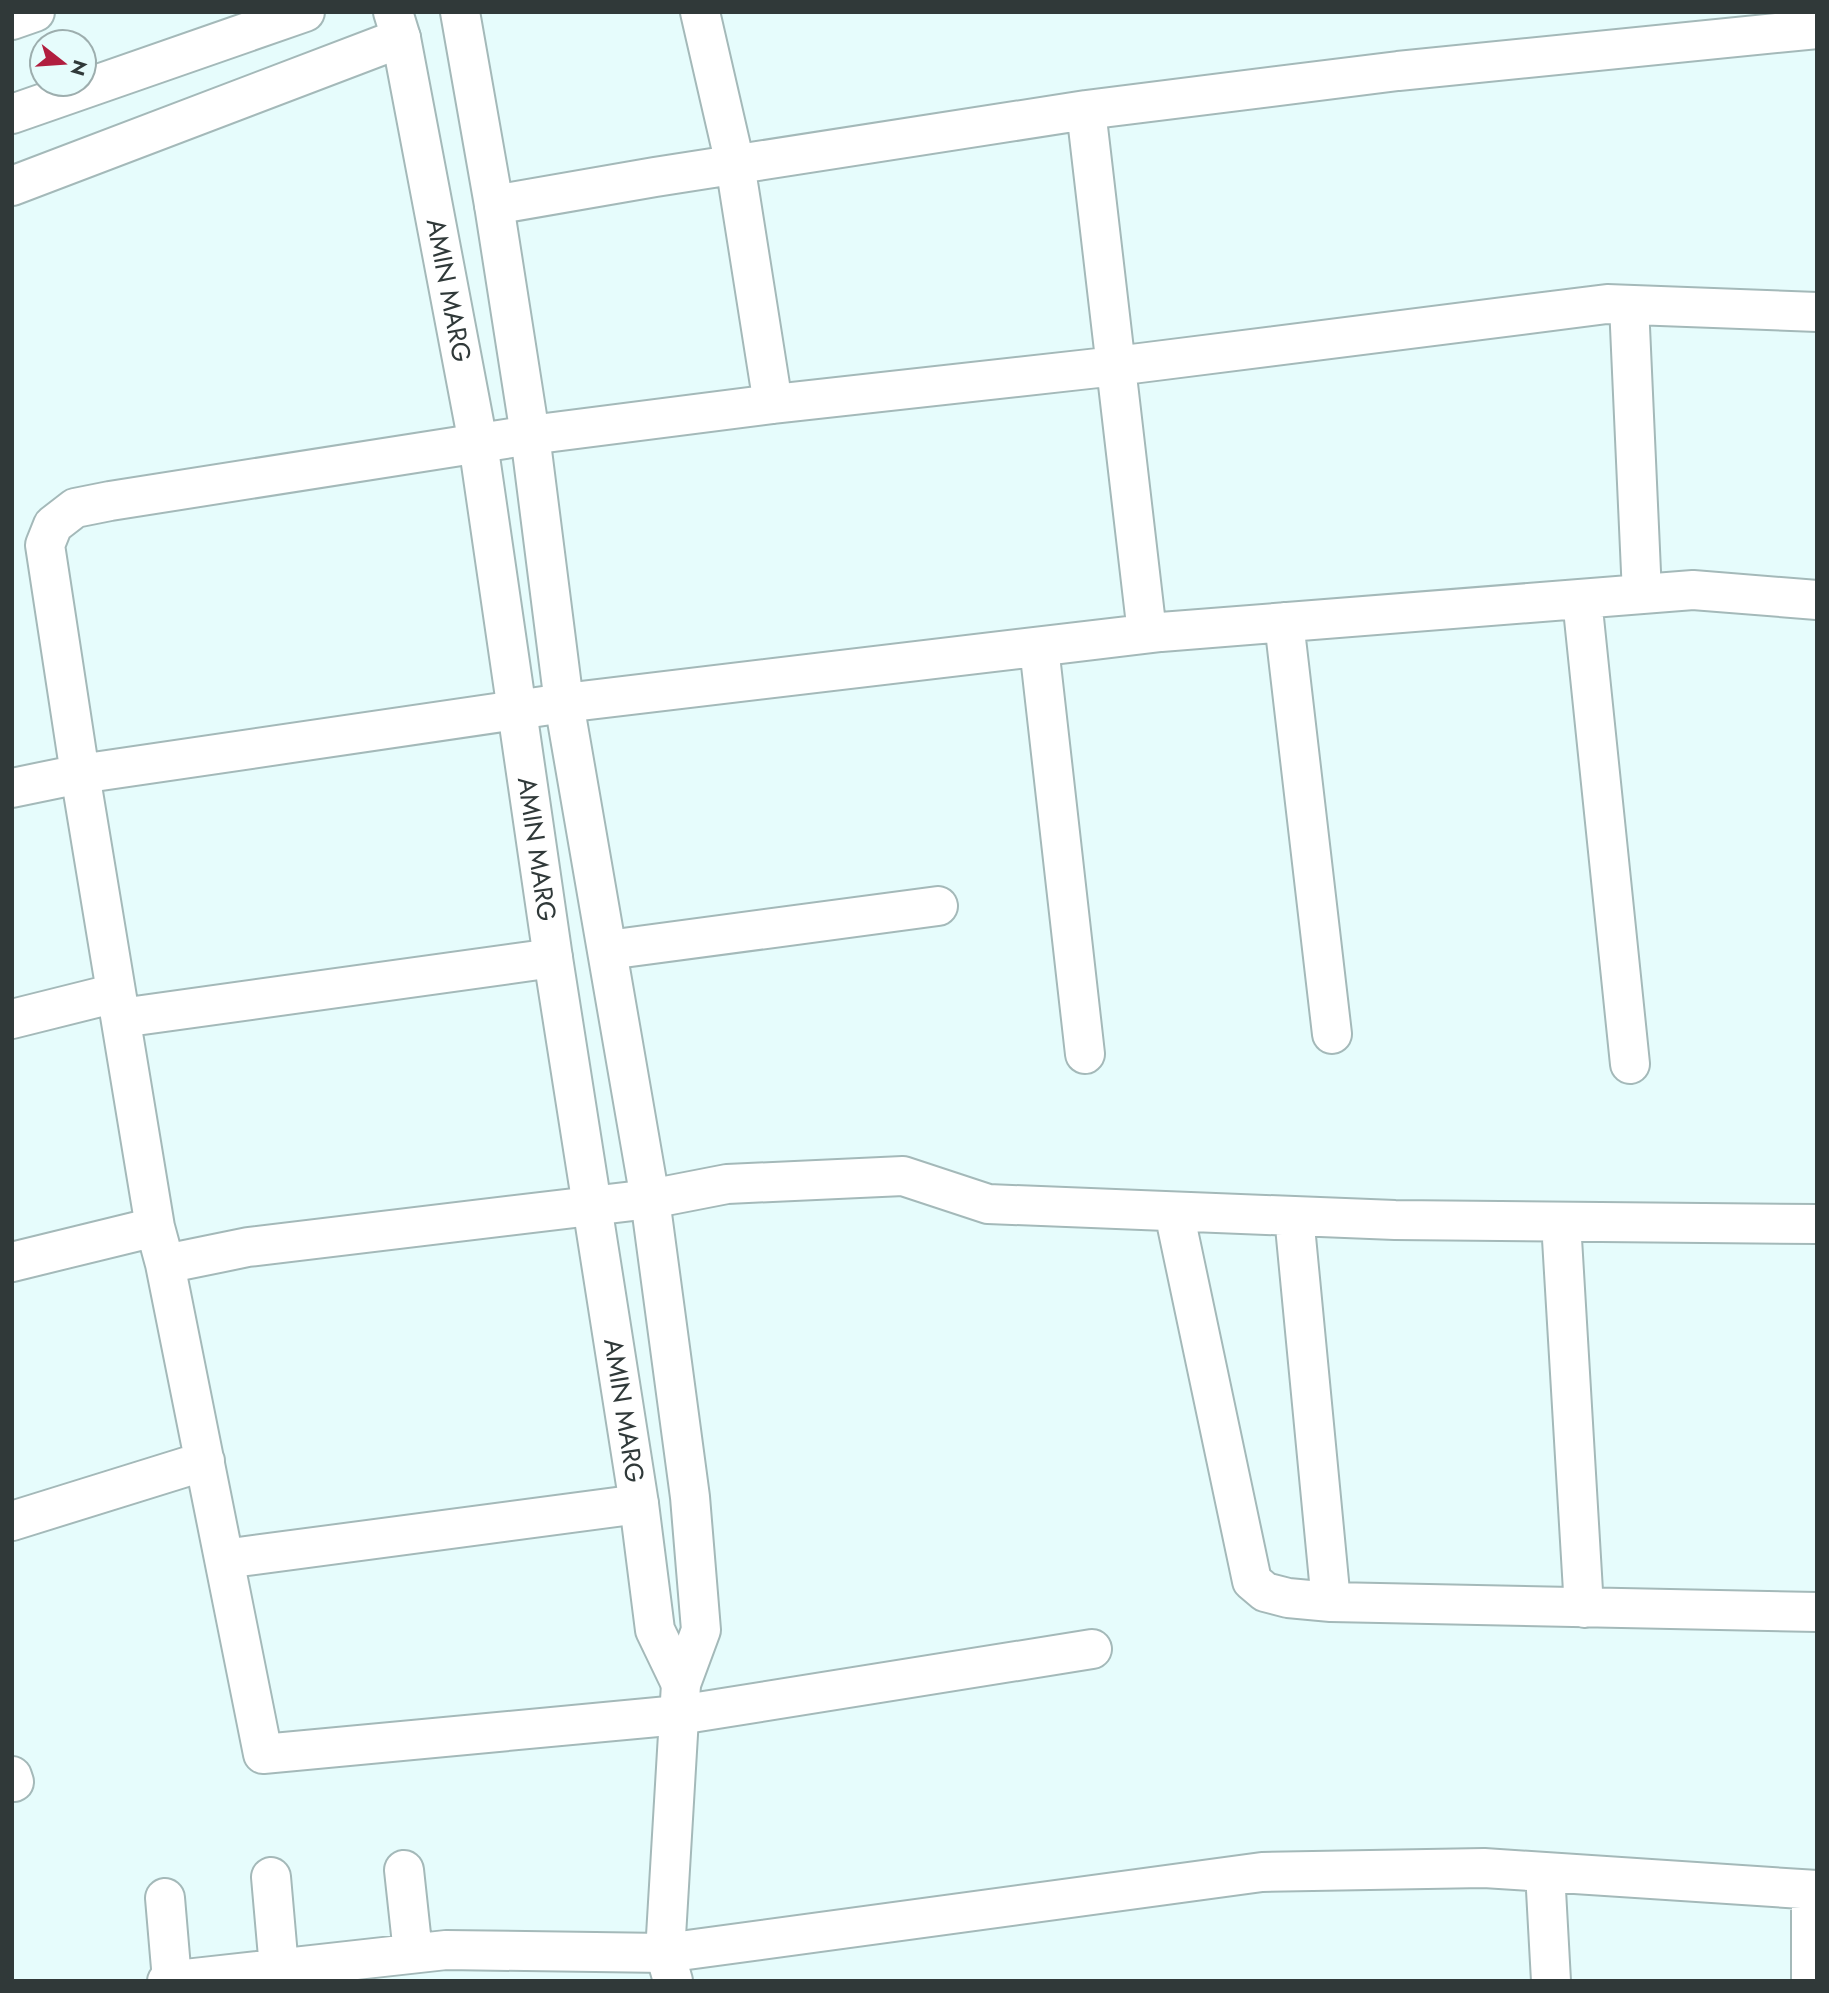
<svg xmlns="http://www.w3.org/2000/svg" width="1829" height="1993" font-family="Jost,sans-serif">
<rect width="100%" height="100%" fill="#e6fcfc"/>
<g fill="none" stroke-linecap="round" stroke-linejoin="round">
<g stroke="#a4b9b9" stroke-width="42">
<path id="minor" d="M700,12L735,164L773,404
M1086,110L1398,71L1817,29
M12,186L401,38
M494,205L655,177L1086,110L1147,633
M1629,305L1642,594
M1582,599L1630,1064
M1284,622L1332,1034
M1039,647L1085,1054
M12,788L80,774L564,703L1161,632L1693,590L1817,600
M608,950L938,906
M121,1018L553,958
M12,1019L116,993
M1174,1212L1252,1581L1265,1592L1288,1598L1331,1602
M1294,1216L1331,1602L1817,1612
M1561,1222L1584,1608
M12,1262L155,1227
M165,1264L248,1247L650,1199L727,1184L903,1176L988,1204L1395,1220L1817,1224
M12,1521L205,1461
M224,1559L639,1504
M1092,1649L679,1715L263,1754L165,1264L155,1227L80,774L45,545L53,525L75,508L110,501L530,435L773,404L1116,366L1607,304L1817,312
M12,1776L14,1782
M404,1870L413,1953
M1545,1872L1551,1981
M271,1877L279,1968
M165,1898L172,1980
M167,1981L446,1950L665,1953L1262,1872L1484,1868L1817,1890
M1811,1981V1890"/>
</g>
<g stroke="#a4b9b9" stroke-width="42">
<g id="major">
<path id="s1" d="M393,12L401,38L478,443L553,958L639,1504L655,1630L681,1684"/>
<path d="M460,12L494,205L530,435L564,703L650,1199L690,1497L701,1630L681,1684L665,1953L673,1981"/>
</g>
</g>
<g stroke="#a4b9b9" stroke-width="42">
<path id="highway" d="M12,20L35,12
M12,114L305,12"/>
</g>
<use href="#minor" stroke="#fff" stroke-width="38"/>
<use href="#major" stroke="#fff" stroke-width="38"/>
<use href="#highway" stroke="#fff" stroke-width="38"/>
</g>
<g text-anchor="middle" stroke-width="7" stroke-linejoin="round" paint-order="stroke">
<g font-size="26" fill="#303939" stroke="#e6fcfc">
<text dy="9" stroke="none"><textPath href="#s1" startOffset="284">AMIN MARG</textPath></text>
<text dy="9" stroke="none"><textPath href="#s1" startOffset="850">AMIN MARG</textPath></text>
<text dy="9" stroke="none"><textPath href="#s1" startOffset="1418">AMIN MARG</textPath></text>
</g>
</g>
<rect width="1829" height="1993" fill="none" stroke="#303939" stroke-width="28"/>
<g transform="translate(63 63) rotate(107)"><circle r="33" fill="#e6fcfc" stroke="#9daeae" stroke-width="2"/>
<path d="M0-5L12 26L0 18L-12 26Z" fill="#b11e3f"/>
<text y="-10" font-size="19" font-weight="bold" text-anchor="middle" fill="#303939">N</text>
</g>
</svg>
